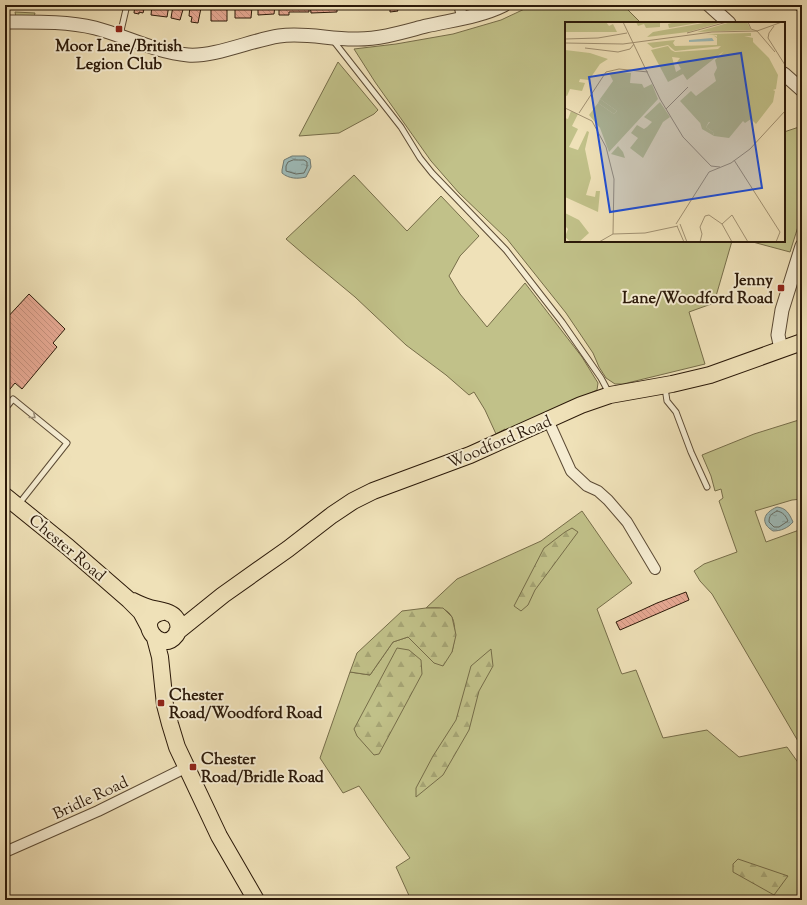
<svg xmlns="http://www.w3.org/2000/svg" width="807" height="905" font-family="'Sorts Mill Goudy',serif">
<defs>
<pattern id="forest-firs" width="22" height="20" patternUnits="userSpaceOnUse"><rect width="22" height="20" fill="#c1c189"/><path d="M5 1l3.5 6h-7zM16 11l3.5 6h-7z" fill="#a6a575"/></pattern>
<pattern id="water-ripples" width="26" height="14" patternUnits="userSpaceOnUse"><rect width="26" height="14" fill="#9dbbb9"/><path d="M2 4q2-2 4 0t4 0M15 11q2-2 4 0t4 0" fill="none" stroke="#87a09e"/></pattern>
<pattern id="building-back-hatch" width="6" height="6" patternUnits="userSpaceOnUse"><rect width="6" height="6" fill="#e7a994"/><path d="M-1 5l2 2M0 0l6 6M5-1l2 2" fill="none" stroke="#c6917e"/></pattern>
</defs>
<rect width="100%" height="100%" fill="#efe1b8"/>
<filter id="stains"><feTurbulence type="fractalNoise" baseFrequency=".005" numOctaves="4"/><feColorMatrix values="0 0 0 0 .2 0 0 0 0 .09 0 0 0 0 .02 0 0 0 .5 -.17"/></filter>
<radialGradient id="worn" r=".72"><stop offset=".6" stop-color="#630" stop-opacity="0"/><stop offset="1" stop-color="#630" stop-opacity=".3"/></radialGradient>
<path fill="#c1c189" stroke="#766d49" d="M533,5H623L641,23H566V113L564,115L566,117V241H732L714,303L689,312L705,364L623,384H615L606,378L599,367L593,353L566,313L507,239L459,193L431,161L375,82L354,49L396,44L453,34L501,20Z
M790,5H802V15L791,6Z
M15,12L35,13L34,17H16Z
M338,62L378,110L374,114L339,133L299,136Z
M802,126V214L790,252L749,241H784V132Z
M354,175L407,231L441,196L479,236L460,256L449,276L460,294L487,327L525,283L582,357L598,383L597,390L507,431L505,429L496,434L485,410L474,392L469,395L446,375L406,345L355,297L308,258L286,239Z
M802,419V499L792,500L755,511L766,542L802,529V748L712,594L700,581L694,571L704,564L737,552L719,501L723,498L721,489L715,491L711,476L702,455L754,434Z
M582,511L632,583L597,609L621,672L622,674L636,670L663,738L707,730L739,757L787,747L802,768V900H411L396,867L410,858L359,786L343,793L320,758L350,672L370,675L393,642L408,637L434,663L452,652C455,639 459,615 443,609C439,607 431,608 426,608L457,579L541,541Z"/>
<path fill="url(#forest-firs)" stroke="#766d49" d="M572,528L578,532L535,590L528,605L521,611L514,606L544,548L565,532Z
M426,608H443L452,617L456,635L452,652L443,666L434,663L408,637L393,642L370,675L350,672L357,653L402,611Z
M397,648L409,650L421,660L422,674L379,754L374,755L357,736L354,729Z
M491,649L493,666L479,691L469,730L443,775L416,797V788L433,756L456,720L471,666Z
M738,859L788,876L774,895L733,872V864Z"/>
<path fill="url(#water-ripples)" stroke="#6f7a73" d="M292,156H305L310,159L311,167L306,177C298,179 289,179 282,173V170L284,160Z
M777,507C786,508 789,513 793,522C788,528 781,531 773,531C760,523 763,513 777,507Z"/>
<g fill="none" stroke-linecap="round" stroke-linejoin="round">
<path stroke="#646a61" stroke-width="1" d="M299,160H304L307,162V167L304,173L296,174L286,171V166L288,162L293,160Z
M777,511C783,512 786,516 788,521L779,527H774L769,522C769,516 771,514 777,511Z"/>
</g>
<path fill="url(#building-back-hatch)" stroke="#2b1909" d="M102,5H116L115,8Z
M135,5H145L143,13L139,12V14L134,13Z
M152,5H169L167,17L151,15Z
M178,5L184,6L180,20L171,18L173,6L178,7Z
M258,5L275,6L274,14L258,15Z
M279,5H309V12H289V15H279Z
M310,5H337V12L311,13Z
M385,5H404L405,8L397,9L398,11L390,12V9H386Z
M411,5H417V7L412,8Z
M190,6L201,8L198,23L191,22L192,17L189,16Z
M235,7H252L251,18H235Z
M211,9H227V21H211Z
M29,294L65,329L53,343L57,347L22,389L15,383L5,395V320Z
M686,592L689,600L620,630L616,622L657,603Z"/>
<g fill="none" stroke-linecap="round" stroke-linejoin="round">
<g stroke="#5c4b35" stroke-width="7">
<path id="service" d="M120,35L127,5
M332,39L401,127L420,158L432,173L506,250L562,322L601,378L609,393
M665,388L667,401L676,412L691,452L707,487
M5,409L13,399L67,443L18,505"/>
</g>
<g stroke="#5c4b35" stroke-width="12">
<path id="minor" d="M459,5L463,19
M548,420L571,471L587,486L598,491L608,500L627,522L655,569
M5,852L98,811L187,767"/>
</g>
<g stroke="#5c4b35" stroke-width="15">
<path id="tertiary" d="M709,5L729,23
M5,22C35,22 66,21 95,28C126,36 155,52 188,55C215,57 252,40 279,36C306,32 331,40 358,39C381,39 403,32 426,26C452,20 480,17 504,5
M784,74L802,90
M781,349L778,335L782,310L802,246"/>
</g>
<g stroke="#2b1909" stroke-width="18">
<path id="primary" d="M5,496L68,547L129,600L141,612L149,627
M133,601C138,604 144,606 150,608C156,610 165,610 171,614C174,615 175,617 177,620C179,625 179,631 176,635C160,656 132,618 163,612
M177,632L223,595L288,549L332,515L353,501L373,491L470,455L581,405L610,395L672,384L710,375L802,342
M155,638L160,657L165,705L170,724L177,747L219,836L256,900"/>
</g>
<use href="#service" stroke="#f5ecd1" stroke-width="5"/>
<use href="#minor" stroke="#f5ecd1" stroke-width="10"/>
<use href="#tertiary" stroke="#f5ecd1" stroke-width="13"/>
<use href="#primary" stroke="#efe1b8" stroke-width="16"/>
</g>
<defs><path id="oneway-chevron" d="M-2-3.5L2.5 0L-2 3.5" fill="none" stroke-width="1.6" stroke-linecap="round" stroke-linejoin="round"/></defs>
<use stroke="#9a8d77" href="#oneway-chevron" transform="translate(33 416) rotate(39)"/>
<g fill="#8f2418" stroke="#f5ecd1" stroke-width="1.5">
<rect x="115" y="25" width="8" height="8" rx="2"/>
<rect x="777" y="284" width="8" height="8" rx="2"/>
<rect x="157" y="699" width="8" height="8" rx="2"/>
<rect x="189" y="763" width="8" height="8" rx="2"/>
</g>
<g text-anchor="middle" stroke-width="4" stroke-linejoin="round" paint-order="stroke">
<g font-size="16" font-weight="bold" fill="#2b1909" stroke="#f5ecd1" text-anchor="start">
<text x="119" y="51" text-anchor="middle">Moor Lane/British<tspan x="119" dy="18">Legion Club</tspan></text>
<text x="773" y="285" text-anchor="end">Jenny<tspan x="773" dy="18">Lane/Woodford Road</tspan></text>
<text x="169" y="700">Chester<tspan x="169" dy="18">Road/Woodford Road</tspan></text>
<text x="201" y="764">Chester<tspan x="201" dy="18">Road/Bridle Road</tspan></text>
</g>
<g font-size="16" fill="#2b1909" stroke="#f5ecd1">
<text transform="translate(499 441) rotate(-23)" y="6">Woodford Road</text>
<text transform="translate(68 547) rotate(40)" y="6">Chester Road</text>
<text transform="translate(90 797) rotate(-25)" y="6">Bridle Road</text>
</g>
</g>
<g transform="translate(565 22)">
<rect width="220" height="220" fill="#efe1b8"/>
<path d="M110,0H138L104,6L103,2ZM144,0H158L123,10L82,15L88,10ZM166,0H182L186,8L132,10ZM186,11V14H179L188,16V20L204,36L213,53L211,67L208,68L210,69L208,80L191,102L186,97L180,101L178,99L164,116L149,114L148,110L141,105L145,100H135L136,102L115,79L126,69L131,74L151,59L149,52L152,46L150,38L159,29L122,58L118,52L103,60L86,28L103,24L106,28L110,30L153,27L156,24L110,29L103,23L88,26L82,21L110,18L108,21L110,24L152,23V16L148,13L152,15V13L141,12ZM107,35L115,36L112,40L116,47L111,50ZM0,28L25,31L43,37L35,42L24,58L15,57L14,60L20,61L17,69L5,67L2,74L0,73ZM48,50L66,51L65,61L77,62L79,66L87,62L93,77L44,130L35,106L24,93L33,81L49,92L52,89L35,77L48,59L44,51ZM95,80L105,95L98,100L78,136L65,126L73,116L66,111L72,103L79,107L82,105L87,100L79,95ZM6,89L13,92L7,104L13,107L4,125L13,128L22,109L24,110L20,127L26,156L21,173L30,175L31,169H35L33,190L0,175V96L3,97ZM53,124L58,130L60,136L46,132ZM0,191L14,198L24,211L14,220H6L0,215L3,207L0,204Z" fill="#c1c189" fill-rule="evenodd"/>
<path d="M35,77L52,89L49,92L33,81ZM140,97L145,98L141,105L148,110L149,114L137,107L135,100ZM147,101L162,106V107L158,111L143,106Z" fill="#c1c189"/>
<path d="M0,0H41L44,4L48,2L52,10H0ZM71,0H95V5L81,6L79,2L73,4Z" fill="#c1c189"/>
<path d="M147,16L149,19L124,20V18Z" fill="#9dbbb9"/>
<path fill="none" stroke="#a19172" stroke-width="1" d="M58,0L95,77L118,115L146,144L155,145M183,0L186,7L192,9L217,0M209,4L204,11L203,16L220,43M122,11L162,0M0,17L33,16L62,11M0,21L58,22L147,10L192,9L210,30M20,26L53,30L65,27L69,22M0,86L27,99L41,125L49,157L48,212M101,87L123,65M14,91L41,50L54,47L83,50M169,138L215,210L211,220M111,202L144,150L166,141L185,127L220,89M115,202L122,220M157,202L167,193L183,220M112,204L119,220M34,220L48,212L80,211L113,204M135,220L137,212L135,205L140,194L144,193L157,202L167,220"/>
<path fill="#1d4ed8" fill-opacity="0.15" stroke="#1d4ed8" stroke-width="2" d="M176,31L197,166L45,190L24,55Z"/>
<rect width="220" height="220" fill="none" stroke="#2b1909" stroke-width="2"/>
</g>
<rect width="807" height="905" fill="none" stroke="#efe1b8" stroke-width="20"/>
<rect x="6" y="6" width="795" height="893" fill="none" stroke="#2b1909" stroke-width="2"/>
<rect x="10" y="10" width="787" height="885" fill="none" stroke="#2b1909"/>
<rect width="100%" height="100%" filter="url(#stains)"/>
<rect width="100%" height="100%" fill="url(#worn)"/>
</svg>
